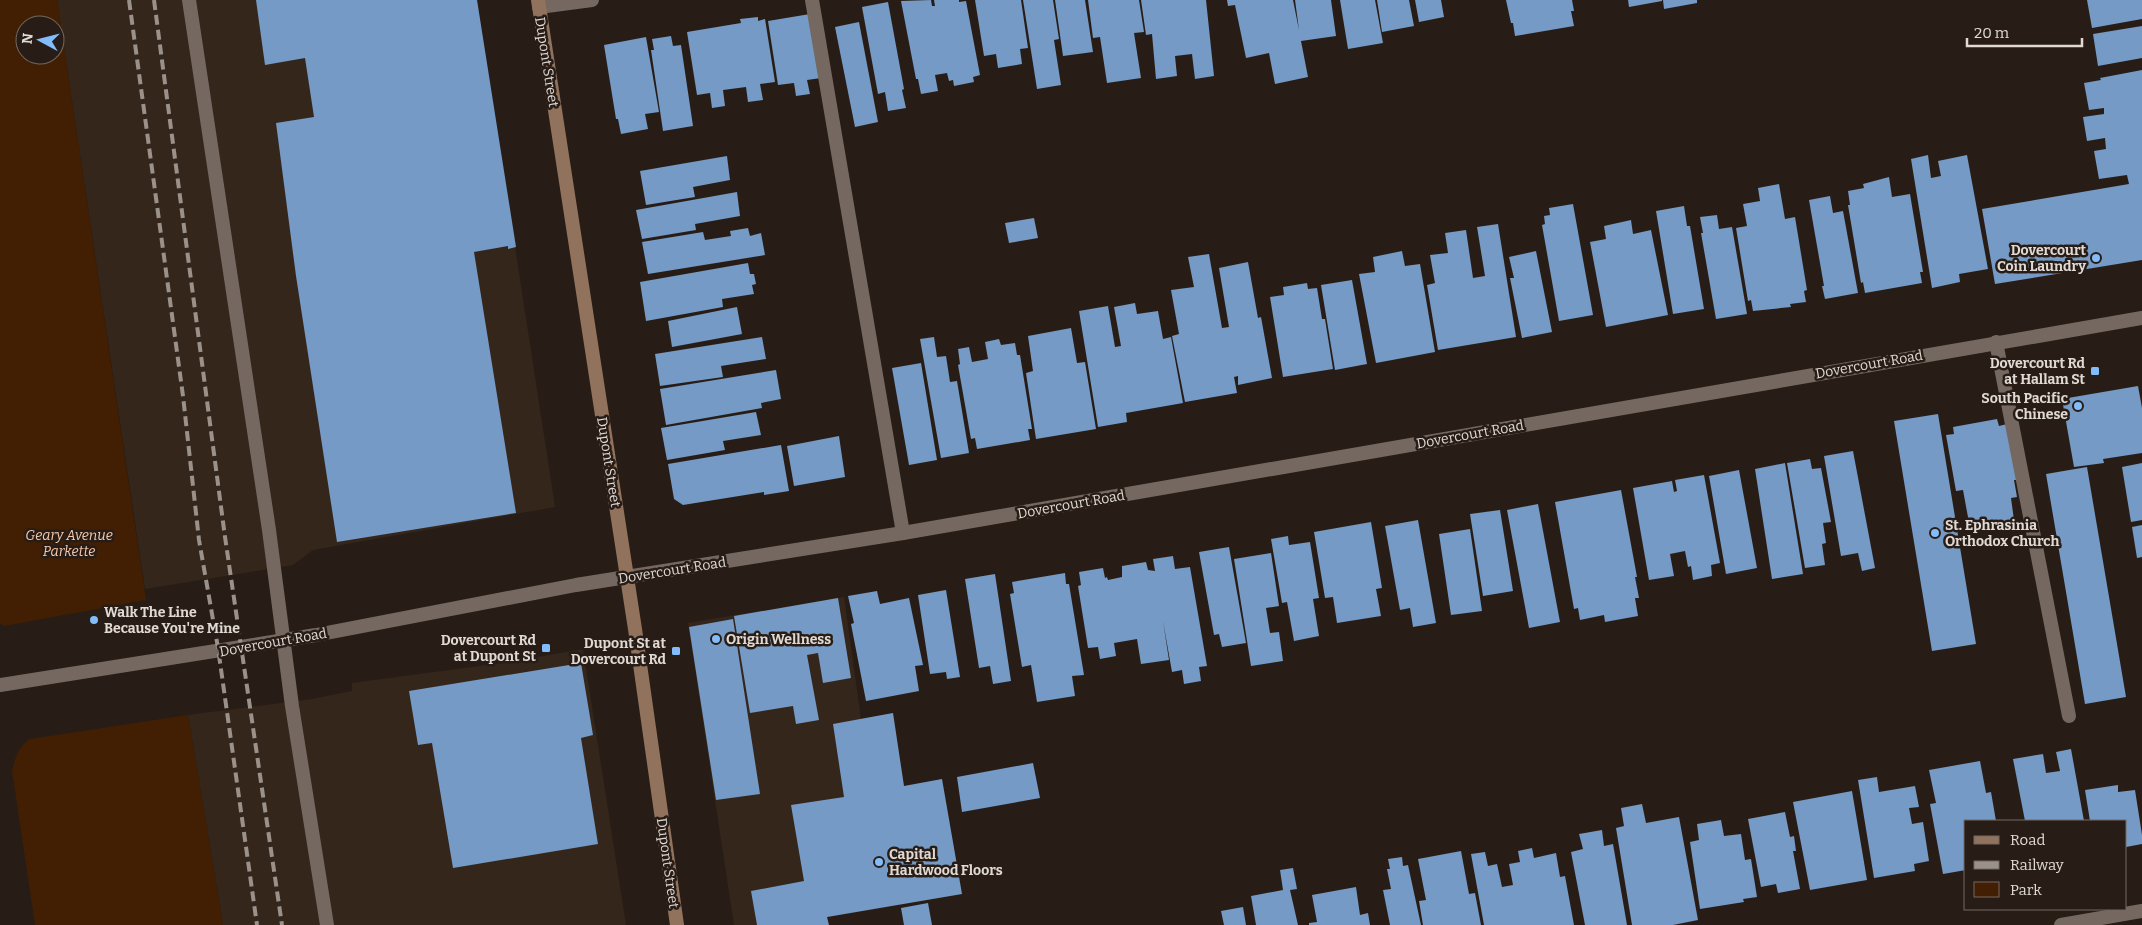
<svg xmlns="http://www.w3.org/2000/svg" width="2142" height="925" font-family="Bitter,serif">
<rect width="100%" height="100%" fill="#281d16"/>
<path fill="#35261b" d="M57,0H477L555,507L313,550L293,565L145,589Z
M844,597L861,719L893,713L904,786L942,779L962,894L783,925H734L688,623Z
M583,649L626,925H223L188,715L312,699L352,691V683L510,662Z"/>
<path fill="#421f03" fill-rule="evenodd" d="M0,0H57L146,600L4,626L0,623ZM25,25H55V55H25Z
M188,715L223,925H35L12,770C16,757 18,747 30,739Z"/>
<path fill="#749ac5" d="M256,0H477L516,247L508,249V246L474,252L516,513L337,542L296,276L276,123L314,117L305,58L265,65Z
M931,0L932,6H935L934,0H959V2L966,1L980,75L973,77L974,82L954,86L953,80L949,81L947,73L935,75L938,91L921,94L918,79H916L901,1Z
M975,0H1021L1028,48L1020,49L1022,64L998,68L996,54L984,56Z
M1023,0H1053L1059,39L1054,40L1061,85L1037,89Z
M1055,0H1085L1093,52L1063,56Z
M1088,0H1139L1144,32L1134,33L1141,78L1107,83L1100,37L1093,38Z
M1141,0H1206L1214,76L1195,79L1192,54L1175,56L1177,76L1156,79L1152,34L1146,35Z
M1227,0H1293L1299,30L1295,0H1331L1336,36L1301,41L1308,77L1275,84L1269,53L1246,58L1235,5L1228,6Z
M1340,0H1375L1383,43L1348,49Z
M1377,0H1409L1414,26L1382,32Z
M1415,0H1441L1444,17L1419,22Z
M1506,0H1572L1574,11H1571L1574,26L1515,36L1513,23H1511Z
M1628,0H1662V1L1629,7Z
M1663,0H1697V3L1664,9Z
M2087,0H2142V19L2092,28Z
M888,2L904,89L902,90L906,108L888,111L885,92L878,94L862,7Z
M810,14L821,78L807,80L810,94L796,96L794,83L778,85L768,21Z
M758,17V21L765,19L775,82L760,84L763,100L748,102L746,87L723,90L725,106L712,108L710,93L697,95L687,32L741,23L740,19Z
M859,22L878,122L855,127L835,27Z
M2142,26V58L2098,66L2093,34Z
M671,36L673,46L681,45L693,126L663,131L651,50H654L652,39Z
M646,37L659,112L645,114L648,129L621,134L618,119H616L604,45Z
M2142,70V260L1995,284L1982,209L2129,184L2127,175L2099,179L2094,151L2106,149L2105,138L2087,141L2083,117L2104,114V108L2089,110L2084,83L2101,80L2100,78Z
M1928,155L1931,178L1941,176L1938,161L1967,155L1988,269L1959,274L1960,282L1932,288L1911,159Z
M727,156L730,180L693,187L695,197L646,205L640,171Z
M1889,177L1892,197L1910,194L1923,272H1920L1922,283L1865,293L1863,282L1861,283L1848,205H1850L1848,191L1864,188L1863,184Z
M1779,184L1785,219L1795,217L1807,290L1804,291L1806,302L1790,304L1791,307L1753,311L1751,300L1748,301L1736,228L1747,226L1743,204L1760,201L1758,188Z
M737,192L740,216L695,224L696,230L642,239L636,210Z
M1830,196L1833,213L1843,211L1858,293L1825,299L1822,286H1824L1809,200Z
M1573,204L1593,315L1559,321L1542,225L1545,224L1544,216L1550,215L1549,208Z
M1684,206L1687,226H1690L1704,309L1673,314L1656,211Z
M1717,215L1719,229L1732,227L1747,314L1716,319L1701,233H1703L1700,217Z
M1034,218L1038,238L1009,243L1005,223Z
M1631,220L1633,234L1651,230L1668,315L1606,327L1590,242L1606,239L1604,226Z
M1498,224L1516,337L1438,350L1427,285L1435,283L1430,255L1448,253L1445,233L1466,230L1473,278L1485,276L1477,227Z
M748,228L750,236L761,233L765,255L648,274L642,242L703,232L705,240L731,236L730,231Z
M1402,251L1405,266L1420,264L1435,352L1376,363L1359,274L1375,272L1373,257Z
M1536,251L1552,332L1522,338L1510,278H1514L1509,257Z
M1209,254L1222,328L1229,327L1219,268L1248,262L1258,318L1261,317L1272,378L1238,385V376L1234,377L1237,393L1185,402L1172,336L1179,334L1171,290L1194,287L1188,257Z
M748,263L750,274H754L756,284L752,285L754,294L722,299L723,307L646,321L640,282Z
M1352,280L1367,364L1335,370L1321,285Z
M1307,283L1308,289L1317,288L1322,319H1325L1333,369L1283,377L1270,297L1284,295L1283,287Z
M1135,303L1137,314L1158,311L1163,339L1171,337L1183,403L1126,413L1127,422L1098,427L1079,311L1108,306L1115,347L1121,346L1114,307Z
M737,307L742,334L672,347L668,321Z
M1071,328L1077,363L1085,362L1096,429L1036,439L1026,373L1033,371L1028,336Z
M762,337L766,359L721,366L723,377L660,386L655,354Z
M934,337L937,357L946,356L950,382L957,381L969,453L941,458L920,339Z
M999,339L1001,345L1015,343L1017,355H1020L1032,429H1028L1030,440L977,449L975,438L971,439L958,365L960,364L958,349L969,347L972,362L988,359L985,342Z
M921,363L937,460L909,465L892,368Z
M776,370L781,399L761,403L762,408L666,425L660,389Z
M2138,386L2142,408V453L2103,459L2104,463L2074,467L2062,399Z
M756,412L761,435L723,441L725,450L667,460L661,428Z
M1938,414L1976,644L1932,651L1894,421Z
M1997,419L1999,426L2007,424L2017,480H2014L2017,497L2011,498L2014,520L1970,528L1963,490L1956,491L1946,435L1954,434L1953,427Z
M839,436L845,477L794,486L787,446Z
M781,445L789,491L764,495V492L683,505L674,499L668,464Z
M1853,451L1875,568L1862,571L1858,553L1841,556L1824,456Z
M1810,459L1812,469L1821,468L1831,522L1823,523L1826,543L1822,544L1825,565L1805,568L1787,463Z
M1785,463L1803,574L1772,579L1755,469Z
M2142,463V520L2131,522L2122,467Z
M2087,467L2126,697L2085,704L2046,474Z
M1739,470L1757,568L1726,574L1709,476Z
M1704,475L1720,563L1711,565L1712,576L1693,580L1691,566L1688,567L1685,551L1670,554L1674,576L1649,580L1633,488L1672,481L1674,492L1677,491L1675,480Z
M1621,490L1637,577H1635L1639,598H1635L1638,616L1605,622L1604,615L1580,620L1578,608L1574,609L1555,502Z
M1538,504L1560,622L1529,628L1507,510Z
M1500,510L1513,591L1483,596L1470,514Z
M1418,520L1436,623L1413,627L1410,608L1400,610L1385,526Z
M1371,522L1382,588L1376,589L1381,616L1337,623L1333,597L1325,598L1314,532Z
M2142,525V557L2137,558L2132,527Z
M1470,529L1482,611L1451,615L1439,534Z
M1288,536L1289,545L1310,542L1319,598L1313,599L1319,636L1294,641L1287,602L1282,603L1271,539Z
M1229,547L1246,643L1222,647L1219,634L1214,635L1199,552Z
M1271,553L1279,606L1266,608L1270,633L1279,632L1283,661L1251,666L1234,559Z
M1173,556L1175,569L1190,567L1207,666L1199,667L1201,681L1184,684L1182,670L1172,672L1163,621L1169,660L1141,664L1137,639L1114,643L1116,656L1100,659L1098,647L1088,648L1078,586L1081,585L1079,572L1103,568L1105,578L1107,577L1108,580L1122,577V566L1146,562L1148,570L1155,571L1153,559Z
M1065,573L1066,584H1069L1084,675L1072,676L1075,696L1037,702L1031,665L1022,667L1010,594L1014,593L1012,582Z
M995,574L1011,681L993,684L990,666L979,668L965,579Z
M946,590L960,677L947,679L946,672L930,674L918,595Z
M877,591L880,604L909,598L923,665L915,666L919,691L866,701L851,624L854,623L848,596Z
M838,598L851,678L823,683L818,653L807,655L819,720L796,724L793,706L750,713L734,616Z
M733,619L760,794L716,800L689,627Z
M581,663L593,735L581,738L598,844L453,868L432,743L418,745L409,691Z
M893,713L904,786L942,779L962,894L827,917L829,925H757L751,891L804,881L791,805L844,797L833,724Z
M2071,749L2084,821H2025L2013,759L2043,754L2046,773L2060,771L2056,752Z
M1980,761L1986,793L1991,792L1996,821H1966V870L1943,874L1930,804L1936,803L1929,770Z
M1033,763L1040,798L962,812L957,777Z
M1877,777L1879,792L1915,786L1919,807L1909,808L1912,824L1923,822L1929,861L1914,864L1915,871L1874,878L1858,780Z
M2118,785V792L2135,790L2142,835V844L2126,847V821H2090L2085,790Z
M1852,791L1867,880L1810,890L1793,802Z
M1642,804L1646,823L1679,817L1698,920L1673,925H1632L1616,828L1624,826L1621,808Z
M1785,812L1790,837L1794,836L1796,851H1793L1800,889L1778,893L1776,884L1761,887L1748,819Z
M1721,820L1724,836L1741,834L1745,860L1751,859L1757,897L1743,899L1744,902L1700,909L1690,842L1699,840L1697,824Z
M1602,830L1604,846L1613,844L1627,925H1585L1571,852L1583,849L1579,834Z
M1532,848L1534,858L1556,853L1560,877L1565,876L1574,925H1484L1471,854L1485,852L1488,866L1497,864L1502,887L1513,885L1509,864L1520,862L1518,851Z
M1461,851L1469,894L1475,893L1481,925H1423L1419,901L1426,900L1418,859Z
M1402,857L1403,866L1408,865L1421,925H1390L1383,890L1391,889L1387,869H1390L1388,859Z
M1293,868L1297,889L1290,890L1298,925H1256L1251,896L1283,890L1280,870Z
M1356,887L1360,915L1368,913L1370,925H1309V923L1317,922L1312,895Z
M928,903L932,925H904L901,908Z
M1243,907L1246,925H1224L1221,911Z"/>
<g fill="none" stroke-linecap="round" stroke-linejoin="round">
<path stroke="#756860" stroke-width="14" d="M189,0L269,530L292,706L327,925
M812,0L903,533
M1996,342L2069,716"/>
<path stroke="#756860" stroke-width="14" d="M539,7L592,0
M2061,925L2142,911"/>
<path stroke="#756860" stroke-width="14" d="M0,685L316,635L576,585L903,533L2142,318"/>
<path stroke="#91725d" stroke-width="14" d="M538,0L635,629L677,925"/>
<path stroke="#9a918b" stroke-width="4" stroke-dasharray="10 5" stroke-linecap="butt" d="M129,0L183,396L199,540L218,648L257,925
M154,0L225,537L282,925"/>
</g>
<g fill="#83bcfb" stroke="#281d16" stroke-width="2">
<circle cx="2096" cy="258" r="5"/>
<rect x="2090" y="366" width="10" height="10" rx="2.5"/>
<circle cx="2078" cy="406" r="5"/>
<circle cx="1935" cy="533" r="5"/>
<circle cx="94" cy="620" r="5"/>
<circle cx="716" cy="639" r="5"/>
<rect x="541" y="643" width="10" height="10" rx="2.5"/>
<rect x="671" y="646" width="10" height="10" rx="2.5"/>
<circle cx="879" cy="862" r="5"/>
</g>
<g text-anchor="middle" stroke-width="5" stroke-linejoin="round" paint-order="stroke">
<g font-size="14" fill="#e0d9d4" stroke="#281d16">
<text transform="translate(547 62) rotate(81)" y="5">Dupont Street</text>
<text transform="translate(1869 364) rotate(-10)" y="5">Dovercourt Road</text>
<text transform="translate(1470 434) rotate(-10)" y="5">Dovercourt Road</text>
<text transform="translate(609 462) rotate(81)" y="5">Dupont Street</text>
<text transform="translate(1071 504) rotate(-10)" y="5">Dovercourt Road</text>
<text transform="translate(672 570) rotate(-9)" y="5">Dovercourt Road</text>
<text transform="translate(273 642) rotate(-10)" y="5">Dovercourt Road</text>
<text transform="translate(668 863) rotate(82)" y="5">Dupont Street</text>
</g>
<g font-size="14" font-weight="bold" fill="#e0d9d4" stroke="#281d16" text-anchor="end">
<text x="2086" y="255">Dovercourt<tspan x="2086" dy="16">Coin Laundry</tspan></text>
<text x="2085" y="368">Dovercourt Rd<tspan x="2085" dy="16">at Hallam St</tspan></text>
<text x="2068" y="403">South Pacific<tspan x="2068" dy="16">Chinese</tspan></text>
<text x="1945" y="530" text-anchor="start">St. Ephrasinia<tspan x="1945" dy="16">Orthodox Church</tspan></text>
<text x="104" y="617" text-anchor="start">Walk The Line<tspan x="104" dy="16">Because You're Mine</tspan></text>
<text x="726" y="644" text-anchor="start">Origin Wellness</text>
<text x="536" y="645">Dovercourt Rd<tspan x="536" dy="16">at Dupont St</tspan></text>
<text x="666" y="648">Dupont St at<tspan x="666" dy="16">Dovercourt Rd</tspan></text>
<text x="889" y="859" text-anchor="start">Capital<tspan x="889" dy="16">Hardwood Floors</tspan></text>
</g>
<g font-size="14" font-style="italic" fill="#f6c9ac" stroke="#281d16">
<text x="69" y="540">Geary Avenue<tspan x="69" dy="16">Parkette</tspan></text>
</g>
</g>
<rect x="1964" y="820" width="162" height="90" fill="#281d16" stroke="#726862"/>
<rect x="1974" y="836" width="25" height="8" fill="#91725d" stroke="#726862"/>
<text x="2010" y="845" font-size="15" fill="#e0d9d4">Road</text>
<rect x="1974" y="861" width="25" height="8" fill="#9a918b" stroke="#726862"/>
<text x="2010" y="870" font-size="15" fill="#e0d9d4">Railway</text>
<rect x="1974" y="882" width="25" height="15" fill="#421f03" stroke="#726862"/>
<text x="2010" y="895" font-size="15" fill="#e0d9d4">Park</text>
<g transform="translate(40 40) rotate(277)"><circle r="24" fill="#281d16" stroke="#726862"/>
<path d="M0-4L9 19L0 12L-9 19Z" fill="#83bcfb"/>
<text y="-8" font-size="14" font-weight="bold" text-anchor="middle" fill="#e0d9d4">N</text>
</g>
<path d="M1967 38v8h115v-8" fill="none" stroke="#e0d9d4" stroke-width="2.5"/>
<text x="1974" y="38" font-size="15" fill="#e0d9d4" stroke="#281d16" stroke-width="4" paint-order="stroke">20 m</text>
</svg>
